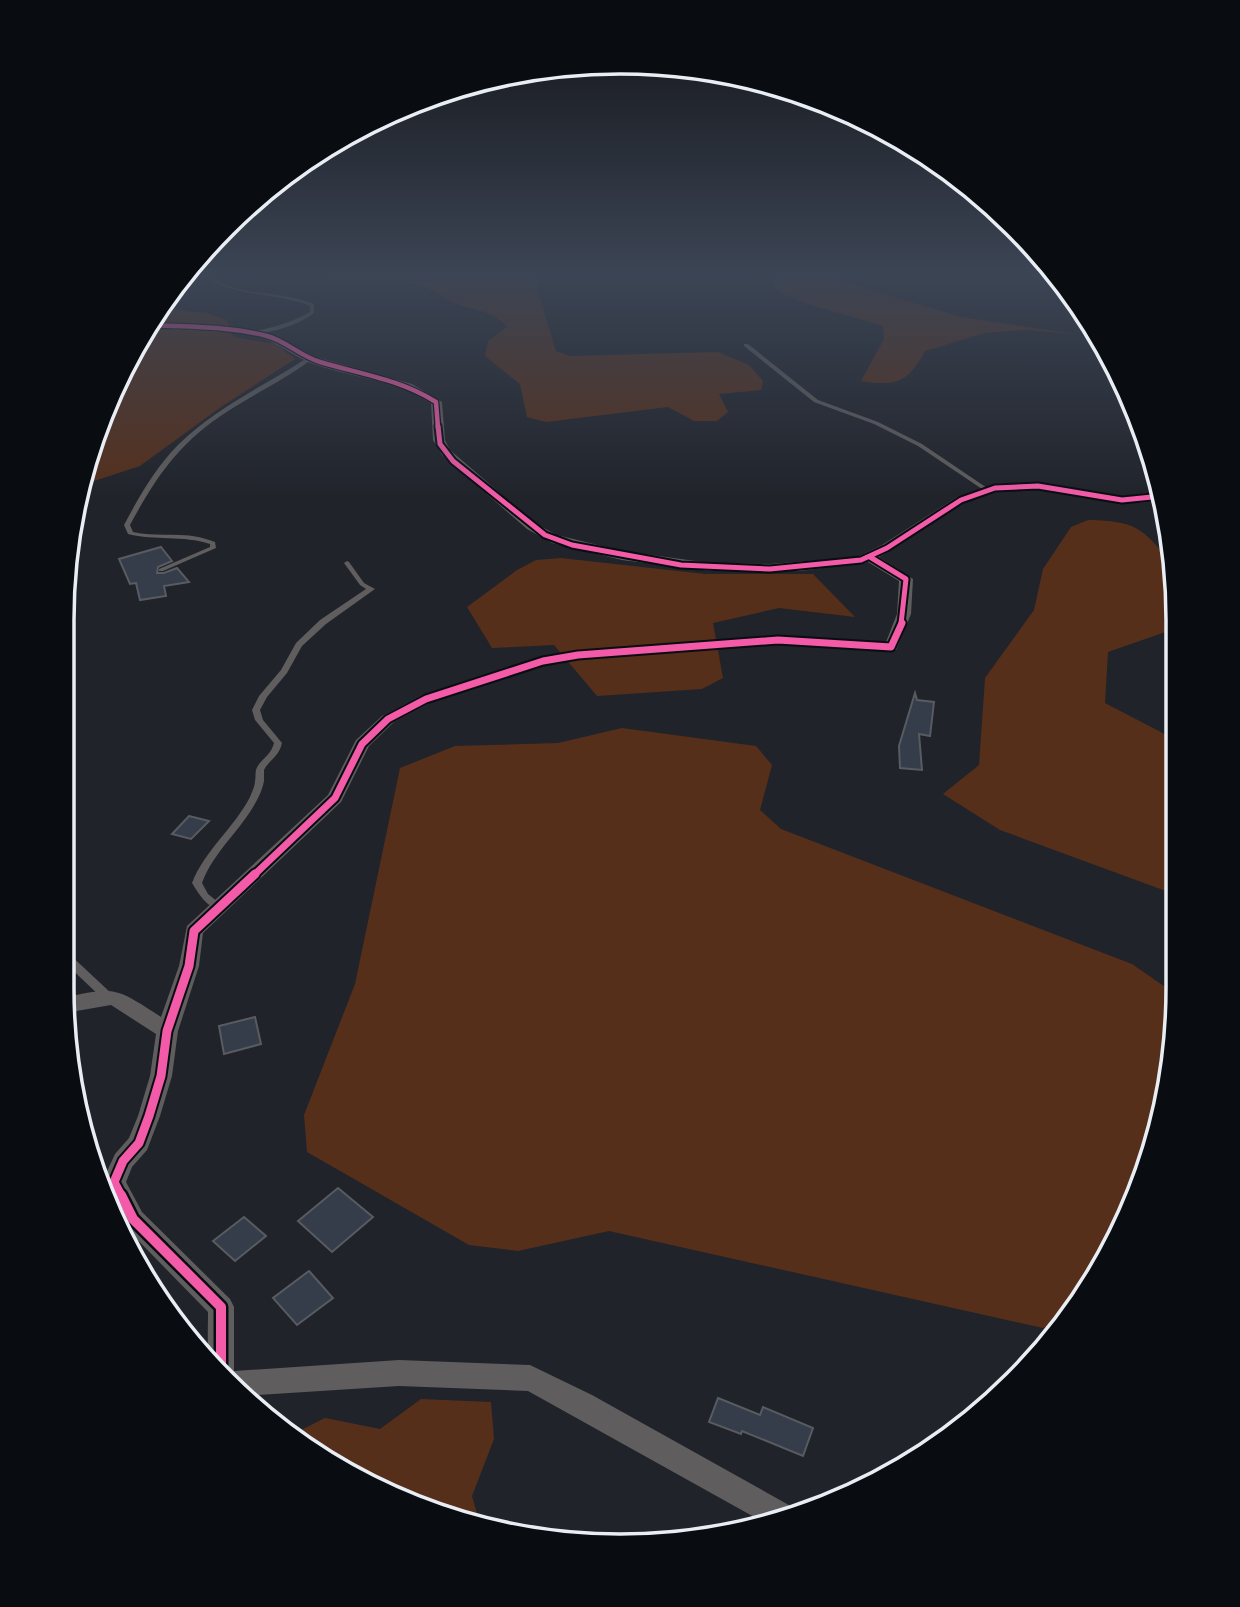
<svg xmlns="http://www.w3.org/2000/svg" width="1240" height="1607" font-family="'Space Grotesk',sans-serif">
<rect width="100%" height="100%" fill="#20232a"/>
<path fill="#562f1b" d="M304,273H548L540,276L537,289L556,351L570,356L718,352L749,365L763,381L761,390L719,394L728,412L717,421H694L668,407L546,422L527,417L520,384L485,356L488,341L507,327C495,312 479,311 460,305C445,300 432,287 416,284C380,278 337,289 304,273Z
M767,273H834L844,282L961,317L1076,334L1025,330L985,333L925,351C908,382 897,387 861,381L884,339L883,326L805,303L779,292Z
M165,308L209,314L227,320L233,337L276,344L295,359L221,407L140,466L79,486L119,373L158,310Z
M1088,520C1139,521 1142,529 1174,565V629L1108,652L1105,703L1174,739V894L1000,830L943,794L979,765L985,678L1034,610L1043,569L1071,527Z
M561,558L705,574H813L855,617L779,608L713,623L723,678L702,689L597,696L554,645L492,648L467,607L517,570L536,560Z
M622,728L756,746L772,765L760,810L781,829L1132,964L1174,993V1060L1136,1200L1085,1297L1072,1313L1043,1328L609,1231L518,1251L469,1245L307,1152L304,1115L355,984L400,768L455,746L558,743Z
M421,1399L491,1402L494,1439L472,1496L480,1524L341,1471L293,1434L325,1418L380,1429Z"/>
<path fill="#353c4a" stroke="#585b60" stroke-width="2" d="M161,547L172,561L158,567L157,573H164L177,568L189,582L164,586L166,596L140,600L136,583L130,584L119,559Z
M915,693L917,700L934,702L930,736L919,734L922,770L900,768L899,746Z
M189,816L209,821L191,839L172,834Z
M255,1017L261,1044L224,1054L219,1026Z
M338,1188L373,1217L332,1252L298,1221Z
M244,1217L266,1236L235,1261L213,1241Z
M309,1271L333,1298L297,1325L273,1298Z
M718,1398L760,1415L763,1407L813,1428L803,1456L742,1431L741,1434L709,1422Z"/>
<g fill="none" stroke-linecap="round" stroke-linejoin="round">
<path fill="#5f5d5d" fill-rule="evenodd" d="M201,273C210,274 221,284 231,287C259,295 285,293 314,304V313C297,326 272,333 250,334V332C272,328 291,323 310,312V306C274,291 232,299 201,273Z
M744,344H748L818,400L878,422L922,444L990,490L985,491L918,446L874,424L814,402L744,346Z
M307,358L312,359C286,379 256,393 228,411C180,442 157,475 130,525L133,532C149,536 164,534 180,535C193,535 204,538 215,542L216,548L163,571H159V569L210,547V544C183,535 155,541 128,534L124,525C139,497 155,468 178,445C215,408 264,386 307,358Z
M347,561L349,562L364,583L375,589L326,624L302,646L287,673L267,697L260,710L263,720L282,743C279,757 269,760 264,770C264,771 264,780 264,781C263,786 261,792 259,796C244,828 214,850 202,883L208,894L223,906L221,908C207,909 199,894 192,883C205,850 234,828 250,797C252,792 255,786 255,781C256,777 255,774 256,770C259,760 271,756 274,743L255,720L252,710L259,696L281,670L296,643L320,620L366,589L360,585L344,563Z
M61,950H65L112,994L113,997L112,1000L108,1001L104,1000L61,959Z"/>
<path fill="#5f5d5d" fill-rule="evenodd" d="M150,322L223,326L271,334L316,357L412,384L442,402L445,440L450,450L536,524L557,535L622,551L710,563L770,564L857,557L882,545L957,497L995,484L1038,483L1122,496L1161,492L1163,500C1106,511 1053,481 997,492C953,500 918,537 879,557L913,579L911,614L896,650L778,644L578,660L545,665L432,702L394,722L369,746L341,802L203,933L199,966L178,1031L172,1076L160,1116L147,1150L132,1167L126,1182L142,1212L230,1299L234,1307V1371L399,1360L530,1365L592,1395L796,1509L799,1516L765,1523L528,1391L399,1386L243,1396C203,1365 208,1359 208,1312L124,1226L102,1182L115,1154L129,1138L138,1116L150,1076L156,1034L111,1005L65,1013L63,998C116,986 116,988 161,1017L179,966L187,926L328,795L356,740L382,716L420,696L538,658L578,650L778,636L886,642L897,614L899,581L868,562L800,571H710L622,560L552,543L527,529L442,455L433,440L431,403C391,378 350,378 308,362C288,353 273,339 250,335C216,329 181,332 147,327Z"/>
<g stroke="#090c11" stroke-width="7">
<path id="cycleway-far4" d="M149,325C188,327 229,326 267,336C286,341 300,356 320,362C360,374 399,379 436,402L438,428"/>
</g>
<g stroke="#090c11" stroke-width="9">
<path id="cycleway-far3" d="M438,426L440,444L453,461L545,535L572,545L681,565L770,569L861,560L887,548L961,500L995,488L1038,486L1122,500L1162,496
M870,557L906,579L901,624"/>
</g>
<g stroke="#090c11" stroke-width="11">
<path id="cycleway-far2" d="M253,876L335,798L362,744L388,719L426,699L543,661L578,655L778,640L891,647L902,623"/>
</g>
<g stroke="#090c11" stroke-width="13">
<path id="cycleway-far1" d="M122,1197L114,1182L123,1161L139,1143L149,1116L161,1076L167,1031L189,966L194,931L255,874"/>
</g>
<g stroke="#090c11" stroke-width="15">
<path id="cycleway" d="M121,1195L133,1219L221,1307V1377"/>
</g>
<use href="#cycleway-far4" stroke="#f35aa7" stroke-width="4.5"/>
<use href="#cycleway-far3" stroke="#f35aa7" stroke-width="5"/>
<use href="#cycleway-far2" stroke="#f35aa7" stroke-width="7"/>
<use href="#cycleway-far1" stroke="#f35aa7" stroke-width="9"/>
<use href="#cycleway" stroke="#f35aa7" stroke-width="10"/>
</g>
<linearGradient id="sky" x2="0" y2="1"><stop stop-color="#121317"/><stop offset="0.55" stop-color="#3c4555"/><stop offset="1" stop-color="#3c4555" stop-opacity="0"/></linearGradient>
<rect width="1240" height="498" fill="url(#sky)"/>
<path d="M0 0H1240V1607H0ZM620 74H620A546 546 0 0 1 1166 620V988A546 546 0 0 1 620 1534H620A546 546 0 0 1 74 988V620A546 546 0 0 1 620 74Z" fill="#090c11" fill-rule="evenodd"/>
<path fill="none" stroke="#e9edf4" stroke-width="3.5" d="M620 74H620A546 546 0 0 1 1166 620V988A546 546 0 0 1 620 1534H620A546 546 0 0 1 74 988V620A546 546 0 0 1 620 74Z"/>
</svg>
